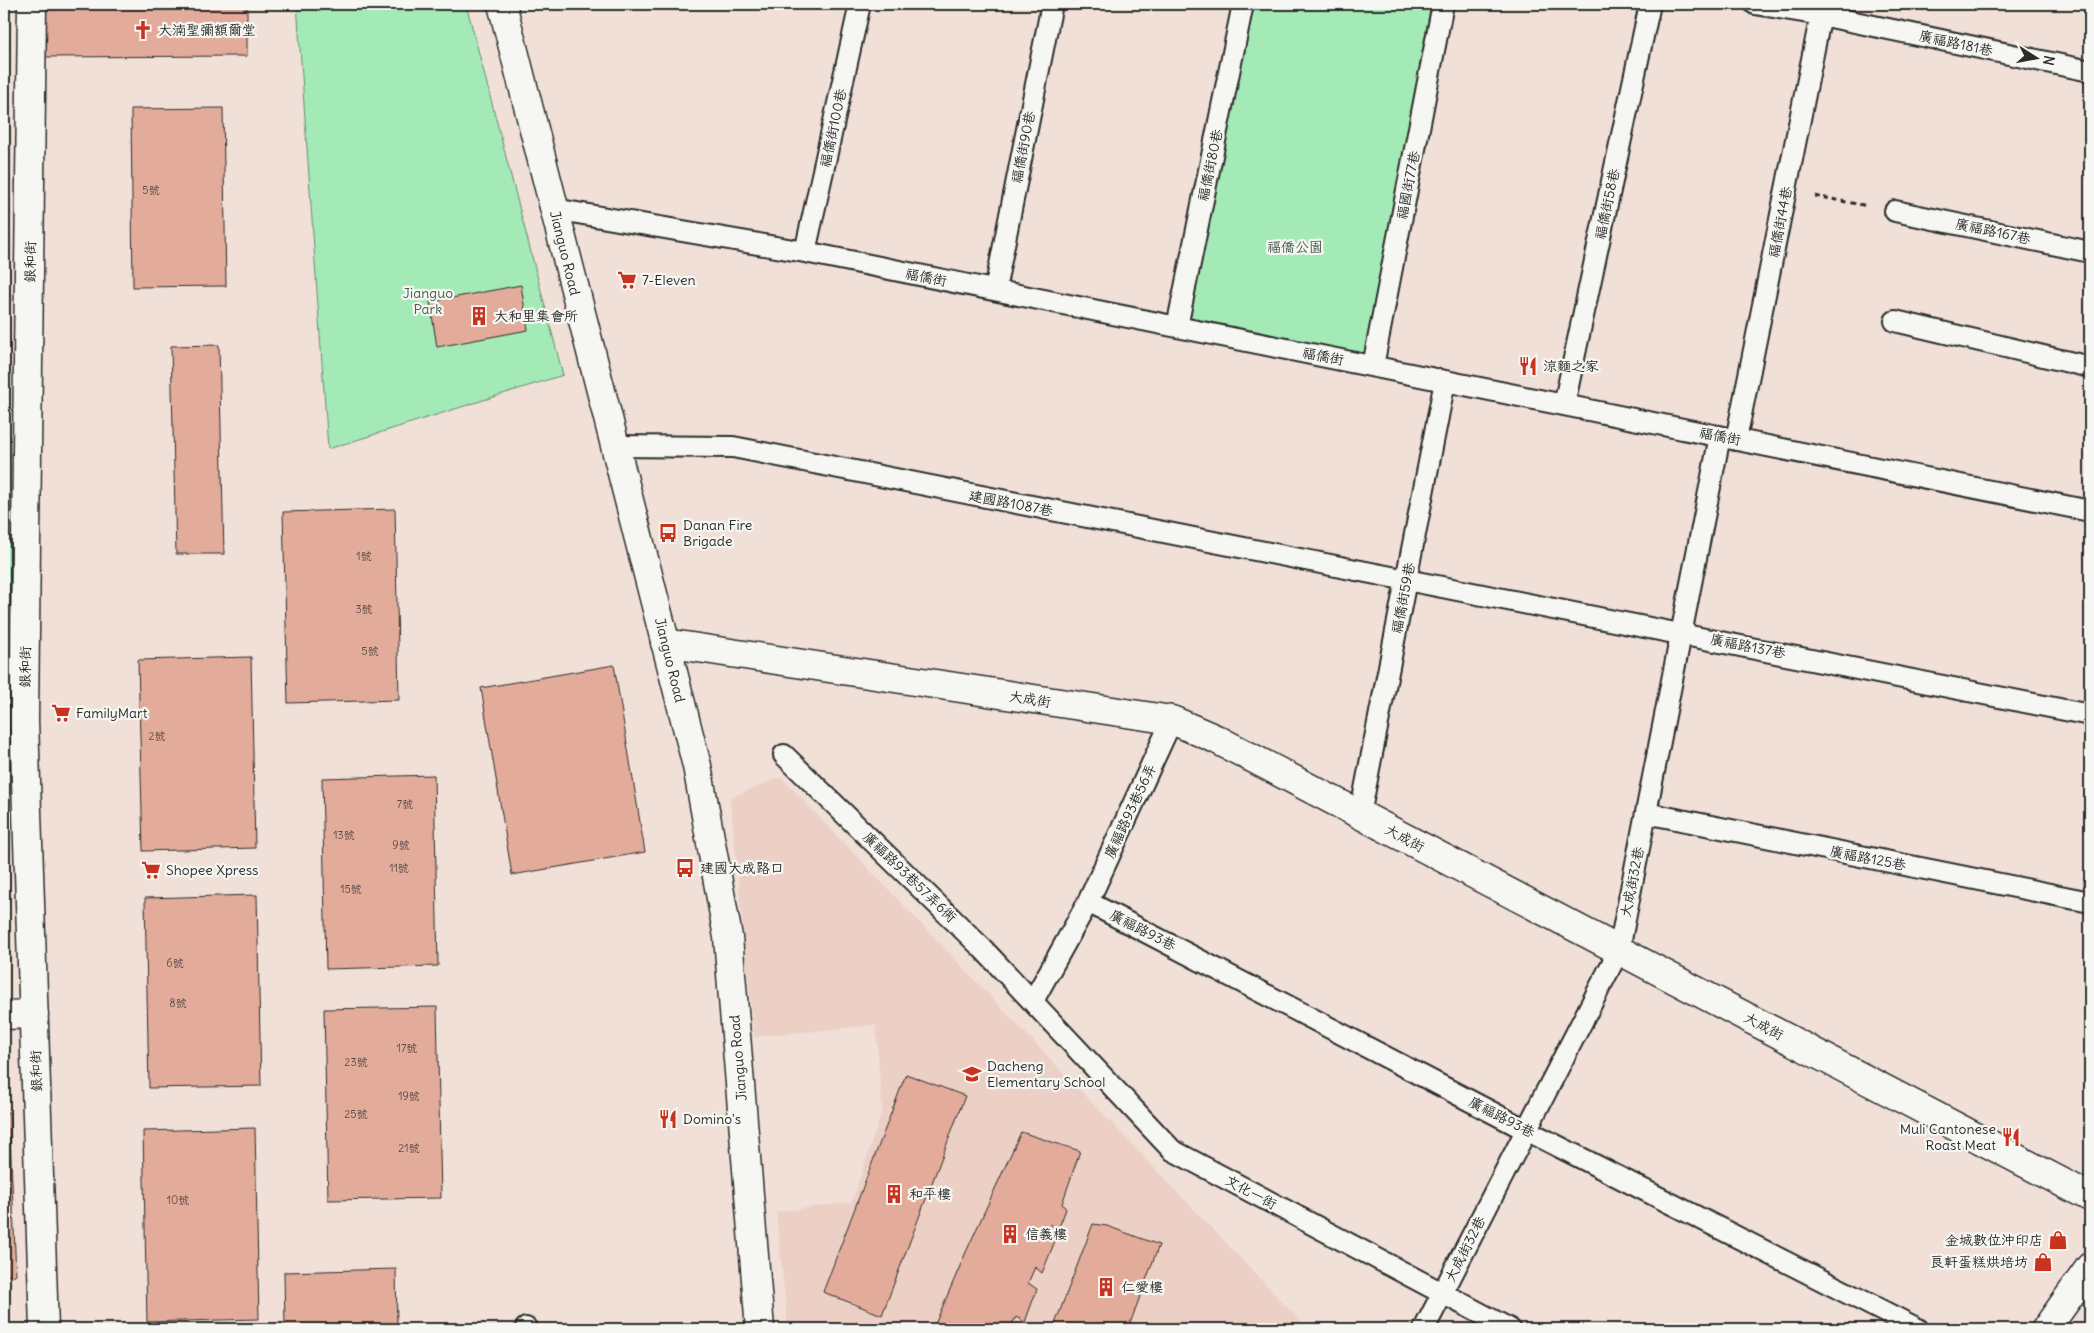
<svg xmlns="http://www.w3.org/2000/svg" width="2094" height="1333" font-family="Delius,'LXGW WenKai TC',sans-serif">
<rect width="100%" height="100%" fill="#f0e0d8"/>
<filter id="ink" filterUnits="userSpaceOnUse"><feTurbulence type="fractalNoise" baseFrequency=".02" numOctaves="2"/><feDisplacementMap in="SourceGraphic" scale="10" xChannelSelector="R" yChannelSelector="G"/><feConvolveMatrix kernelMatrix="1 2 1 2 8 2 1 2 1" color-interpolation-filters="sRGB"/></filter>
<g filter="url(#ink)">
<path fill="#ecd0c5" d="M781,777L1308,1329H788L776,1212L852,1202L882,1111L876,1025L754,1037L730,798Z"/>
<path fill="#a4eab6" stroke="#688a70" d="M297,4H466L563,375L328,449Z
M1254,4H1431L1366,355L1189,319Z
M4,531H10L14,738L8,747L4,749Z"/>
<path fill="#e3ac9a" stroke="#2b2b2b" d="M38,4H247V56L38,57Z
M223,108L226,286L133,287L131,109Z
M521,285L528,330L437,347L430,302Z
M219,345L224,554H176L171,346Z
M395,509L399,700L288,703L283,512Z
M251,657L255,848L143,851L138,660Z
M614,665L645,852L512,875L481,688Z
M434,775L438,966L326,969L322,778Z
M4,836H5L4,986Z
M257,895L261,1086L149,1088L145,898Z
M437,1007L441,1198L328,1200L324,1009Z
M906,1074L965,1096L882,1315L823,1292Z
M4,1112H9L16,1275L4,1276Z
M255,1128L259,1319L147,1322L143,1131Z
M1021,1132L1080,1151L1062,1204L1066,1209L1058,1230L1050,1224L1043,1238L1055,1241L1042,1273L1035,1267L1028,1283L1037,1289L1025,1322L1016,1317L1009,1329H933L966,1252Z
M1093,1224L1107,1226L1159,1245L1128,1329H1053Z
M396,1269L397,1329H285L284,1272Z"/>
<g fill="none" stroke-linecap="round" stroke-linejoin="round">
<g stroke="#2b2b2b" stroke-width="24">
<path id="service" d="M1755,4L1821,15L2090,71
M554,209L805,252L2090,511
M1895,211L2090,252
M805,252L860,4
M995,290L1052,4
M1895,321L2090,367
M1177,327L1243,4
M1373,366L1443,4
M1564,405L1650,4
M1736,440L1823,4
M615,446L733,447L2090,715
M784,755L983,949L1172,1150L1510,1329
M1646,813L2090,902
M1360,815L1445,381
M1088,902L1526,1130L1918,1329
M1033,1001L1088,902L1172,720
M526,1328L527,1329
M1424,1329L1619,950L1720,436"/>
</g>
<g stroke="#2b2b2b" stroke-width="31">
<path id="minor" d="M32,4L24,720L44,1329
M665,643L1172,720L1216,739L2090,1197
M4,1015L34,1014"/>
</g>
<g stroke="#2b2b2b" stroke-width="31">
<path id="tertiary" d="M502,4L697,766L728,937L760,1329
M2046,1329L2090,1267"/>
</g>
<path stroke="#2b2b2b" stroke-width="3" stroke-dasharray="5 4" stroke-linecap="butt" d="M1815,196L1868,206"/>
<use href="#service" stroke="#f6f6f2" stroke-width="20"/>
<use href="#minor" stroke="#f6f6f2" stroke-width="28"/>
<use href="#tertiary" stroke="#f6f6f2" stroke-width="28"/>
</g>
</g>
<defs>
<g id="church-bare" transform="scale(1.5)"><path d="M-1.2-6h2.4v3.5h3.3v2.4h-3.3V6h-2.4V-.1h-3.3v-2.4h3.3Z" fill="#c8321e" stroke="#f6f6f2" stroke-width="2.5" paint-order="stroke"/></g>
<g id="supermarket-bare" transform="scale(1.5)"><path d="M-6-5.5h2.5l.6 2H6L4.5 2H-2.5L-4.4-4H-6ZM-1.5 3.2a1.3 1.3 0 1 0 .1 0ZM3 3.2a1.3 1.3 0 1 0 .1 0Z" fill="#c8321e" stroke="#f6f6f2" stroke-width="2.5" paint-order="stroke"/></g>
<g id="building-bare" transform="scale(1.5)"><path d="M-4-6H4V6H1V3H-1V6H-4ZM-2.5-4.3h1.7v1.8h-1.7ZM.8-4.3h1.7v1.8H.8ZM-2.5-1h1.7V.8h-1.7ZM.8-1h1.7V.8H.8Z" fill="#c8321e" stroke="#f6f6f2" stroke-width="2.5" paint-order="stroke"/></g>
<g id="restaurant-bare" transform="scale(1.5)"><path d="M-5-6h1v4h1v-4h1v4h1v-4h1v5L-1.5 .5V6h-2V.5L-5-1ZM5-6V6H3V1.5H1.5Q1.5-4 5-6Z" fill="#c8321e" stroke="#f6f6f2" stroke-width="2.5" paint-order="stroke"/></g>
<g id="bus-bare" transform="scale(1.5)"><path d="M-5-6H5V4H4V6H2V4H-2V6H-4V4H-5ZM-3.5-4V0h7V-4ZM-3.5 1.2v1.5H-2V1.2ZM2 1.2v1.5H3.5V1.2Z" fill="#c8321e" stroke="#f6f6f2" stroke-width="2.5" paint-order="stroke"/></g>
<g id="school-bare" transform="scale(1.5)"><path d="M0-5L7-2L0 1L-7-2ZM-4 1L0 2.5L4 1V4Q0 6-4 4Z" fill="#c8321e" stroke="#f6f6f2" stroke-width="2.5" paint-order="stroke"/></g>
<g id="shop-bare" transform="scale(1.5)"><path d="M-5-2.5h2.3a2.7 3.5 0 0 1 5.4 0H5L5.5 6h-11ZM-1.5-2.5h3a1.5 2.3 0 0 0-3 0Z" fill="#c8321e" stroke="#f6f6f2" stroke-width="2.5" paint-order="stroke"/></g>
</defs>
<g fill-rule="evenodd">
<use href="#church-bare" x="143" y="30"/>
<use href="#supermarket-bare" x="627" y="280"/>
<use href="#building-bare" x="479" y="316"/>
<use href="#restaurant-bare" x="1528" y="366"/>
<use href="#bus-bare" x="668" y="533"/>
<use href="#supermarket-bare" x="61" y="713"/>
<use href="#bus-bare" x="685" y="868"/>
<use href="#supermarket-bare" x="151" y="870"/>
<use href="#school-bare" x="972" y="1074"/>
<use href="#restaurant-bare" x="668" y="1119"/>
<use href="#restaurant-bare" x="2011" y="1137"/>
<use href="#building-bare" x="894" y="1194"/>
<use href="#building-bare" x="1010" y="1234"/>
<use href="#shop-bare" x="2058" y="1240"/>
<use href="#shop-bare" x="2043" y="1262"/>
<use href="#building-bare" x="1106" y="1287"/>
</g>
<g text-anchor="middle" stroke-width="4.5" stroke-linejoin="round" paint-order="stroke">
<g font-size="11" fill="#594b47">
<text x="151" y="194">5號</text>
<text x="364" y="560">1號</text>
<text x="364" y="613">3號</text>
<text x="370" y="655">5號</text>
<text x="157" y="740">2號</text>
<text x="405" y="808">7號</text>
<text x="344" y="839">13號</text>
<text x="401" y="849">9號</text>
<text x="399" y="872">11號</text>
<text x="351" y="893">15號</text>
<text x="175" y="967">6號</text>
<text x="178" y="1007">8號</text>
<text x="407" y="1052">17號</text>
<text x="356" y="1066">23號</text>
<text x="409" y="1100">19號</text>
<text x="356" y="1118">25號</text>
<text x="409" y="1152">21號</text>
<text x="178" y="1204">10號</text>
</g>
<g font-size="14" fill="#2b2b2b" stroke="#f6f6f2" text-anchor="start">
<text x="158" y="35">大湳聖彌額爾堂</text>
<text x="642" y="285">7-Eleven</text>
<text x="494" y="321">大和里集會所</text>
<text x="1543" y="371">涼麵之家</text>
<text x="683" y="530">Danan Fire<tspan x="683" dy="16">Brigade</tspan></text>
<text x="76" y="718">FamilyMart</text>
<text x="700" y="873">建國大成路口</text>
<text x="166" y="875">Shopee Xpress</text>
<text x="987" y="1071">Dacheng<tspan x="987" dy="16">Elementary School</tspan></text>
<text x="683" y="1124">Domino's</text>
<text x="1996" y="1134" text-anchor="end">Muli Cantonese<tspan x="1996" dy="16">Roast Meat</tspan></text>
<text x="909" y="1199">和平樓</text>
<text x="1025" y="1239">信義樓</text>
<text x="2043" y="1245" text-anchor="end">金城數位沖印店</text>
<text x="2028" y="1267" text-anchor="end">良軒蛋糕烘培坊</text>
<text x="1121" y="1292">仁愛樓</text>
</g>
<g font-size="14" fill="#2b2b2b" stroke="#f6f6f2">
<text transform="translate(1956 43) rotate(12)" y="5">廣福路181巷</text>
<text transform="translate(833 128) rotate(-78)" y="5">福僑街100巷</text>
<text transform="translate(1023 147) rotate(-79)" y="5">福僑街90巷</text>
<text transform="translate(1210 165) rotate(-78)" y="5">福僑街80巷</text>
<text transform="translate(1408 185) rotate(-79)" y="5">福國街77巷</text>
<text transform="translate(1607 204) rotate(-78)" y="5">福僑街58巷</text>
<text transform="translate(1780 222) rotate(-79)" y="5">福僑街44巷</text>
<text transform="translate(1993 231) rotate(12)" y="5">廣福路167巷</text>
<text transform="translate(565 253) rotate(76)" y="5">Jianguo Road</text>
<text transform="translate(30 262) rotate(-89)" y="5">銀和街</text>
<text transform="translate(926 277) rotate(11)" y="5">福僑街</text>
<text transform="translate(1323 356) rotate(11)" y="5">福僑街</text>
<text transform="translate(1720 436) rotate(11)" y="5">福僑街</text>
<text transform="translate(1011 503) rotate(11)" y="5">建國路1087巷</text>
<text transform="translate(1403 598) rotate(-79)" y="5">福僑街59巷</text>
<text transform="translate(1748 646) rotate(11)" y="5">廣福路137巷</text>
<text transform="translate(670 660) rotate(76)" y="5">Jianguo Road</text>
<text transform="translate(25 667) rotate(-89)" y="5">銀和街</text>
<text transform="translate(1030 699) rotate(9)" y="5">大成街</text>
<text transform="translate(1130 811) rotate(-65)" y="5">廣福路93巷56弄</text>
<text transform="translate(1405 838) rotate(28)" y="5">大成街</text>
<text transform="translate(1868 858) rotate(11)" y="5">廣福路125巷</text>
<text transform="translate(910 877) rotate(44)" y="5">廣福路93巷57弄6衖</text>
<text transform="translate(1632 882) rotate(-79)" y="5">大成街32巷</text>
<text transform="translate(1143 930) rotate(27)" y="5">廣福路93巷</text>
<text transform="translate(1764 1026) rotate(28)" y="5">大成街</text>
<text transform="translate(738 1058) rotate(-95)" y="5">Jianguo Road</text>
<text transform="translate(36 1071) rotate(-92)" y="5">銀和街</text>
<text transform="translate(1502 1117) rotate(27)" y="5">廣福路93巷</text>
<text transform="translate(1251 1192) rotate(28)" y="5">文化一街</text>
<text transform="translate(1465 1249) rotate(-63)" y="5">大成街32巷</text>
</g>
<g font-size="14" fill="#495b4e" stroke="#f6f6f2">
<text x="1295" y="252">福僑公園</text>
<text x="428" y="298">Jianguo<tspan x="428" dy="16">Park</tspan></text>
</g>
</g>
<rect width="2094" height="1333" fill="none" stroke="#f6f6f2" stroke-width="20"/>
<rect x="10" y="10" width="2074" height="1313" fill="none" stroke="#2b2b2b" stroke-width="2" filter="url(#ink)"/>
<g transform="translate(2036 58) rotate(101)" stroke="#f6f6f2" stroke-width="4" paint-order="stroke">
<path d="M0-4L9 19L0 12L-9 19Z" fill="#2b2b2b"/>
<text y="-8" font-size="14" font-weight="bold" text-anchor="middle" fill="#2b2b2b">N</text>
</g>
</svg>
